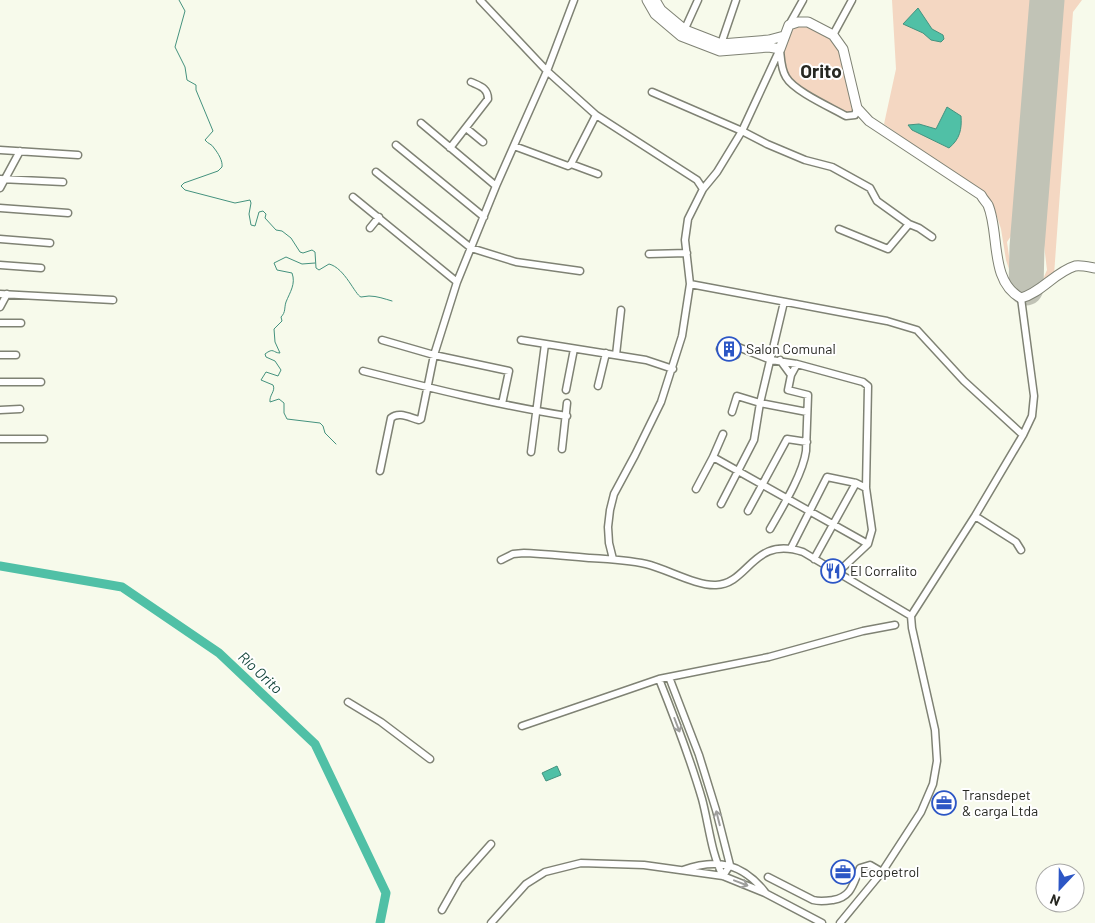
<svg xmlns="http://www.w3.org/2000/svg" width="1095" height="923" font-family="Barlow,sans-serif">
<rect width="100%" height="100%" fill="#f7faeb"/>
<path fill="#f4d7c2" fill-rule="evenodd" d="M892,0H1037L1021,221L1007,242C1010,260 1010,283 1029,291L1043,279L1047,270L1041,220L1056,0H1082L1073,12L1054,275L1031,292L1024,291L1016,285L1011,275L1006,260L1001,229L992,201L884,124L896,69ZM918,8L932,29L943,35L931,40L910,18ZM947,108L961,116C962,129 960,139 949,148L912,130L909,125L919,124L936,129Z
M812,23L843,49L855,115L846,116L793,86L781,67L784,36L789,25Z"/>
<path fill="#50c0a6" stroke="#44927e" d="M918,8L932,29L943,35L944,39L941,42L931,40L923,33L903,24Z
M947,107L961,116C962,129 960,139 949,148L912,130L908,125L919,124L936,129Z
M557,766L561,775L546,781L542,773Z"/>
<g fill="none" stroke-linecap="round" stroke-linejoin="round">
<path stroke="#44927e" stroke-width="1" d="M179,0L185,11L175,47L185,67L187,80L196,85V90L213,131L205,140C208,144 212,144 214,148C218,153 223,161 222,167L218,171L184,183L181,186L185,190L235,203L250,200L251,203L249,214L251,225L255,226L259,212L263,211L266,214L265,218L276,230L282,231L291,238L300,252L303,253L312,250L315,252L316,268L319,270L329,264C345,268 355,295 361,297C364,297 366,296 369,296C377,296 385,299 392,301
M315,263L302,264L286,257L274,263L277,270L292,273C296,284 290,292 286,302C284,308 286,312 281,317L282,321L274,329L275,342L280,353C273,353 274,347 265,354L266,357L275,361L281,370L278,376L266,372L261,380L273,385C276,391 269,395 270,402L279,399L284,403V413L287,419L320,423L323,426L325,433L336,444"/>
<path stroke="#50c0a6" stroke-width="9" d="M0,566L122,587L219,653L315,744L386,893L380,923"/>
<path stroke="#c1c3b6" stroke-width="35" d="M1026,288L1027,247L1047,0"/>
<g stroke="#7f8274" stroke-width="9">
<path id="minor" d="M480,0L547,71L596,115L697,180L703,189
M789,25L803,0
M683,33L698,0
M833,35L852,0
M721,44L736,0
M780,50C781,59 781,69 786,77C794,91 830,107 846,116L855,115L857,108
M652,92L742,131L767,144L805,160L832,167L870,188L877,201L909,224L919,228L932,237
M421,123L496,186
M466,128L483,142
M396,145L484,217
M514,146L568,166L571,164L598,174
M450,148L488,99C488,88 480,86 471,82
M0,150L78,155
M571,164L596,115
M376,172L471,248L516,262L580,271
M0,179L63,182
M0,188L20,151
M353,197L457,282
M0,208L68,213
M370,228L379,217
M839,229L888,249L909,224
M0,239L50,243
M649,254L687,253
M0,265L41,268
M690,284L887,321L917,330L964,381L1023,435
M0,294L113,300
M0,307L7,294
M0,323H21
M382,340L434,355L509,371L502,404
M521,340L646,360L673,369
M720,349L736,355L738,347L771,360L797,364L863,382L868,386L866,488L872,530L868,544L837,573
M0,355H16
M616,355L621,310
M780,360L791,375
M363,371C430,388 498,405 567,416
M0,382H41
M598,386L606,353
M566,390L574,349
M0,410L20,409
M732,412L737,396L760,403L807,412
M0,439H44
M562,449L567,403
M531,452L545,344
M713,457L868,544
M380,471L391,418C399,411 410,418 419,420L421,419L434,355L457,282L496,186L547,71L574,0
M696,489L713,457L723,434
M721,504L754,440L760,403L784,302
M748,511L787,439L807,442
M975,516L1016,542L1021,550
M770,529C782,508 803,474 806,451L808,395L788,390L791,375L797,364
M791,548L827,477L856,483L866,488
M613,559L609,543L608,527L610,510L614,494L635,455L661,402L682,336L690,284L685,240L688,219L703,189L717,172L742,131L780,49
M814,559L856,483
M501,560L513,554L524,553C546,554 568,556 589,558C608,559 628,560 646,564C667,569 696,586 716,585C749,584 753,535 803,552L911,616
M669,677L699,755L716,810L730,865L723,876
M659,679C675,719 690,758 702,799C709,825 711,853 723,876
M348,702L381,722L430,759
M522,726L659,679L769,657L863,631L895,625
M683,870C717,858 742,863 765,892
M768,877L813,900C820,902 826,901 833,900C852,897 853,883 860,868L870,865L882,872
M442,910L459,880L491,844
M491,923L526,884L545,872L581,863L644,865L723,876L765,893L822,923
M840,923L882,872L921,812L933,784L937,761L935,730L912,628L911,616L975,516L1023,435L1032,416L1034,396L1021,298"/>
</g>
<g stroke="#7f8274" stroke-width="11">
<path id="secondary" d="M647,0L655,14L681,36L720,51L769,47L780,49L789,25L798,22H808L833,35L843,49L857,108L869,121L981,195C983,199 986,202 988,205C1000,233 989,281 1021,298C1041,293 1055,272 1075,266C1081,265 1089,267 1095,268
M655,0L661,10L685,30L721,44L769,40L784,36"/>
</g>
<use href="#minor" stroke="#fff" stroke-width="6"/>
<use href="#secondary" stroke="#fff" stroke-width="9"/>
</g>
<defs><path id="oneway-shaft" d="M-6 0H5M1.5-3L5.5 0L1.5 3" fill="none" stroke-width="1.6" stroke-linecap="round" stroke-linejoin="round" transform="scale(1.25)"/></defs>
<g stroke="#9e9e9c">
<use href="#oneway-shaft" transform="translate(677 725) rotate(69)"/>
<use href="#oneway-shaft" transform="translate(718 818) rotate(-104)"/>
<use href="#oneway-shaft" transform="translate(741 883) rotate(21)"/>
</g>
<defs>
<g id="building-ring" transform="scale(1.25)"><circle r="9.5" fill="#fff" stroke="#2c56c5" stroke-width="1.5"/><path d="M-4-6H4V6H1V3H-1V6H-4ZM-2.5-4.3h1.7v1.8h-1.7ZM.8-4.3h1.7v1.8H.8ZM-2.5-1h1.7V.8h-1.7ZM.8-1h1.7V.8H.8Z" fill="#2c56c5"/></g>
<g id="restaurant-ring" transform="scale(1.25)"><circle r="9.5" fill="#fff" stroke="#2c56c5" stroke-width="1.5"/><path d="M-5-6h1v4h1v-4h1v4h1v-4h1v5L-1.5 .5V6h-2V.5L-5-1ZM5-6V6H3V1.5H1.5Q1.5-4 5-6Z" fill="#2c56c5"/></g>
<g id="office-ring" transform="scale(1.25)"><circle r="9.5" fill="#fff" stroke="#2c56c5" stroke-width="1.5"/><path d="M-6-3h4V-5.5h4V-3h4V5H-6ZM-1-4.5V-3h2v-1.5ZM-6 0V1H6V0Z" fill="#2c56c5"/></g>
</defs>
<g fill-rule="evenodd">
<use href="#building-ring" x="729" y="349"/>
<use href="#restaurant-ring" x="833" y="571"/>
<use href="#office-ring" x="944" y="803"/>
<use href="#office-ring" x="843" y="872"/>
</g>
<g text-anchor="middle" stroke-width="4" stroke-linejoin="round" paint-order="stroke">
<g font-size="14" fill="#272822" stroke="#fff" text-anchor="start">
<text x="746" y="354">Salon Comunal</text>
<text x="850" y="576">El Corralito</text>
<text x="962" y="800">Transdepet<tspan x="962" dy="16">&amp; carga Ltda</tspan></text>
<text x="860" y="877">Ecopetrol</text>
</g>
<g font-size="15" font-style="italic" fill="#0c3f34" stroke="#fff">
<text transform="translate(260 673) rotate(43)" y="5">Río Orito</text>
</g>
<g font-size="19" font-weight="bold" fill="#272822" stroke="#fff">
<text x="821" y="78">Orito</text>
</g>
</g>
<g transform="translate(1060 888) rotate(202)"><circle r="24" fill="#ffffff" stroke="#a9a9a7"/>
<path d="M0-4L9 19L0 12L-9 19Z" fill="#2c56c5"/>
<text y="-8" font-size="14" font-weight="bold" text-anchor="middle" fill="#272822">N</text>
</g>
</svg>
